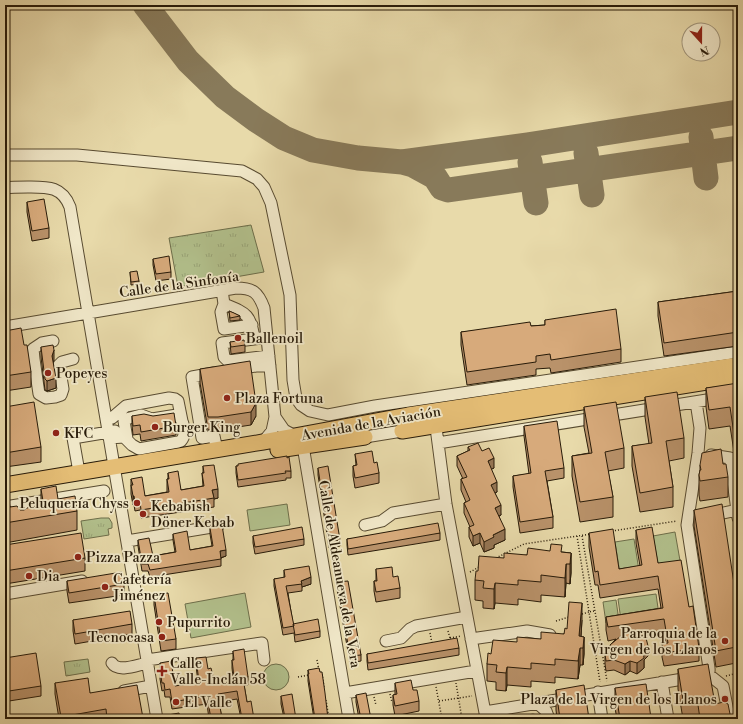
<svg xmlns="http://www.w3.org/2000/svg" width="743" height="724" font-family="'Libre Bodoni',serif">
<defs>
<pattern id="park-tufts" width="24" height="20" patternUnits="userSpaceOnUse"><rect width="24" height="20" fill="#b2c08c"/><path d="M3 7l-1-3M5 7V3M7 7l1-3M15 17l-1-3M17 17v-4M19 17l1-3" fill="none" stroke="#99a477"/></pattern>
</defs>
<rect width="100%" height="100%" fill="#e8daaa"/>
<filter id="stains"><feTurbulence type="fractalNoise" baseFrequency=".005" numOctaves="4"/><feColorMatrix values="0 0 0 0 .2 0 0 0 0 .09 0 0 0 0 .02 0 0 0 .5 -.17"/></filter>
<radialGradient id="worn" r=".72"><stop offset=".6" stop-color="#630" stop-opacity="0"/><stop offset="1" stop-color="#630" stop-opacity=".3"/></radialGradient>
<path fill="#b2c08c" stroke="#6d6e4a" d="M287,504L290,525L250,531L247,510Z
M675,532L682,572L660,575L653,536Z
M634,539L640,577L621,580L615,542Z
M245,593L251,627L191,638L185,604Z
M656,594L659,615L621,620L618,599Z
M616,600L619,621L606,623L603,602Z
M263 677a13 13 0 1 1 26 0a13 13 0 1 1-26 0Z"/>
<path fill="url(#park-tufts)" stroke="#6d6e4a" d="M251,225L264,272L178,287L169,238Z
M101,518H109L112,523V528L108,529L109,535L84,539L81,521Z
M88,659L90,672L66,676L64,662Z
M533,714L537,715L539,719H503Z"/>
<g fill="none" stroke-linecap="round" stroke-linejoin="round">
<path stroke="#887a5a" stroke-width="25" d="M145,5L188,61L225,97L256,120L284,138L313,150L358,158L402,162L413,165L435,177L442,188L448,190L738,148
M701,137L706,178
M586,153L592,195
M402,162L528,145L738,112
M530,162L536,203"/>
<g stroke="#584b31" stroke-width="13">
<path id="minor" d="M5,155H77L242,171L257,179L264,187L271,203L290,295L293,380L296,398L301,405L310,411L328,415L375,406L738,352
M5,188C12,187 20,187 28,187C47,187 62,186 70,207L157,719
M222,290L224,304C246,313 251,314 254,339L261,338
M224,304L221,312L224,329L252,325
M5,327L236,288C253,288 258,292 264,308L275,417L272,431L263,442
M254,339L222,343L224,357L228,361L269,356
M53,341L42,343L33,349L34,359L39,394L46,398L55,397L61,395L63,389L59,365L62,362L73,359
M237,369L256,366H270
M214,373L192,377L202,438L214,436L217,450
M275,417L284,430L295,436L303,446L349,719
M106,419L112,418L126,406L169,398L175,399L178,401L182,421
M435,420L446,504L486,718
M365,437L402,431
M109,438L124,437L132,445L139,449L178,442L181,441C187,434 184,420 177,415L152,419L141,415L126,419L124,421L127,439
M438,443L738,395
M711,455L730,458L738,518
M79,472L73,438L115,431
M5,507L104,491
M710,516L737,510
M365,525L382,521L393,513L446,504
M127,541L218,526
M5,594L82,581
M471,639L527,631L550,635
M386,641L401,638L410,629L416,626L467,617
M147,660L262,643L264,660
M112,663C118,673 137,665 147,663
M708,674L723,686L729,717
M662,682L668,719
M124,691L151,686
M598,692L602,719
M345,693L476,671
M537,703L546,711L549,719
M485,712L701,676C706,675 710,675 709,668L687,525L698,453L700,428L696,402"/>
</g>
<g stroke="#281b09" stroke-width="17">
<path id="major" d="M402,431L738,377
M278,450L365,437
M5,485L263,442L408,415L738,365"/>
</g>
<path stroke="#281b09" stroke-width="1.5" stroke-dasharray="1 2" stroke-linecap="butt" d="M612,531L677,521
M577,536L589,612L594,611
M582,536L607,681
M496,558L524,544L591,534
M470,572L479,567
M582,614L589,612L600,682
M556,621L569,617
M448,631L450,638
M430,633L432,643
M450,641V638L461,636
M317,660L319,670
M320,673H322L324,687
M726,676L738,673
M298,677L309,675
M456,683L462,719
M436,687L442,719
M390,694L392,702
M374,697L376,705
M326,700L329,719
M439,701L472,696"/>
<use href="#minor" stroke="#f0e7c8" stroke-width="11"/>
<use href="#major" stroke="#e4bd75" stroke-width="15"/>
</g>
<path fill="#b9926a" stroke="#281b09" d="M27,202L49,228V238L32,241L27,212Z
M153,259L171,272V279L156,281L153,265Z
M130,272L139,281V284L131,285Z
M5,277L8,294V307L5,308Z
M738,291V346L664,356L658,316V302Z
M229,311L240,316V320L230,321Z
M545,320L621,349V362L551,373L550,368L536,369V375L467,385L461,345V332L531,326L545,325Z
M5,331L31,372V387L5,391Z
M230,342L245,345V352L231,354Z
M41,347L54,360L53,363L56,388L47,391L45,390L41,357Z
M200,369L256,416L251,425L218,430H208L200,383Z
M738,385V465L737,457L734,452L730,426L709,429L706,407V388Z
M645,397L684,438V458L669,461L673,487V507L640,512L632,466V446L649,444L645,417Z
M5,407L41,447V462L5,467Z
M584,407L624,448V468L608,471L613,497V517L580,522L572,476V456L589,453L584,427Z
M132,416L176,426V435L141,441L140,434L133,435L132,425Z
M524,426L564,468V478L547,481L553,517V528L520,533L513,487V476L529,474L524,436Z
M468,447L482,451L494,468L491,469L497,492L495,493L501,515L499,516L505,540L494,545V548L484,552L480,543L473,546L469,537V527H470L464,513V503L466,502L461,490V479H463L457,466V456L468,451Z
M355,454L374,463L379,473V483L355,488L353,476V466L356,465Z
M700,465L728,477V497L700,501L699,495V475L700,470Z
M203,466L218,498L214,499V507L141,518L140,510L135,511L134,505H133L131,494V479L145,496L167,492V479H168V473L181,490L203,486L202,473H203Z
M236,466L291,471V478H286V480L238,487L236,473Z
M318,468L340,540V546L329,548L318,475Z
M41,489L77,511V530L5,543V494L10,507L24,510L34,508L37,506L41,502Z
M694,510L736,597H738V665L736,663L716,667L694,526Z
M210,528L226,556L221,558V566L150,577L148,571H142L138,546V540L153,556L175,552L173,540V534L190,550L212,546L210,534Z
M636,530L658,563L689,607L699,648V661L664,666L662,657V644L666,643L664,632L640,636L648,656L644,660V668L637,674L630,671L625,675L614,670L606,671L605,664V654L610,653V645L616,639L608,641L606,630V617L661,608L658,589L600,598L598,585H595L589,547V533L619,569L640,566L636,543Z
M440,533V540L348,555L347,545V539Z
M253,536L304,539V545L255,554L253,543Z
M5,545L85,558V571L5,584Z
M562,552L571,553V573L570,584L566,583L565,597L541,595V602L518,599V605L495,603L494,609L483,608V601L475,600V580L504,558L527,555Z
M376,569L393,577L400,588V598L376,602L374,591V581H376Z
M284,570L311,584L302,587V591L288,593L293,624L320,631V637L295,642L294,633L283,635L274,586V579L284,578Z
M67,581L124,584V595L69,603L67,591Z
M337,582L361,655V661L350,663L337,589Z
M154,595L176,639V649L161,651L154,605Z
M73,620L132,624V634L75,644L73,631Z
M582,620L581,637H584V654L583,665H580L578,679L555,677V683L531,681V687L507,685L506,691L496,690V682L487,681V664L491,654L541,639L564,634L567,629Z
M459,648V655L368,670L367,661V654Z
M233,651L248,677V685H244L247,702L254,719H241L237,699L219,702L222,719H209L207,704L172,709L170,697H165L164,690L162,691L160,679V663L175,686L198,682L196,666V658L208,669L214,680L233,677L232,668V660H233Z
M5,658L41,686V696L9,701L5,679Z
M678,669L715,704L731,719H697V718L690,719H683L678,689Z
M308,670L328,719H314L308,681Z
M55,683L90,693L143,718V719H59L55,694Z
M395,683L419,701V711L395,716L393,705V695H395Z
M615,688L651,718L671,719H617L615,708Z
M556,690L589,719H557L556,710Z
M356,695L371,719H359L356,702Z
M281,696L296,719L284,718L281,704Z"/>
<path fill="#967756" stroke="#281b09" d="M54,350V360L52,366V356Z
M56,378V388L47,391V381Z
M256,403V416L251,425V412Z
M494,458V468L488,471V461Z
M497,482V492L491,495V485Z
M218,489V498L214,499L212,490Z
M133,496H134V505H133Z
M501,505V515L495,518V508Z
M505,529V540L494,545V548L484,552V542L493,535Z
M480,533V543L473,546V536Z
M226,550V556L220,558V551Z
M571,553V573L570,584V564Z
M566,564V583L565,597V578Z
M311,577V584L302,587L301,581Z
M495,583V603L494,609V589Z
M582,603V620L580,649V665L578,679L579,636Z
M584,637V654L583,665V648Z
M648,646V656L644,660V668L637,674V663L643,651Z
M630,661V671L625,675V664Z
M507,667V685L506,691V673Z"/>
<path fill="#d7aa7b" stroke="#281b09" d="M44,199L49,228L32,231L27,202Z
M169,256L171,272L156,274L153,259Z
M137,271L139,281L131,282L130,272Z
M5,277L8,294H5Z
M738,291V332L664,343L658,302Z
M616,309L621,349L551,360L550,354L536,356V362L467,372L461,332L530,322L531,326L545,325V320Z
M229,311L234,313L240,316L230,318Z
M21,328L24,345H27L31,372L5,376V331Z
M244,340L245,345L231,347L230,342Z
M53,345L54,350L52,356L56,378L47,381L45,379L41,347Z
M250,361L256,403L251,412L218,417H208L200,369Z
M738,383V446L737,438L734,434L730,407L709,410L706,388Z
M677,392L684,438L666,441L673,487L640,493L632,446L652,443L645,397Z
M34,402L41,447L5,453V407Z
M616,402L624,448L605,452L613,497L580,502L572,456L592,453L584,407Z
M174,413L176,426L141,432L140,425L133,426L132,416L144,414L153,416Z
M557,421L564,468L545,471L553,517L520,522L513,476L531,473L524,426Z
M478,443L482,451L489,448L494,458L488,461L497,482L491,485L501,505L495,508L505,529L493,535L494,537L484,542L480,533L473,536L469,527L474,525L464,503L470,500L461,479L467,477L457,456L470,450L468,447Z
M721,449L723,464H726L728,477L700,481L699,475L700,470H701L700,465L702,453Z
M372,451L374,463L377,462L379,473L355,478L353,466L357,465L355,454Z
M287,456V458L289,457L291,471H285L286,473L238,480L236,466H238V464Z
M214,465L218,489L212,490L214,498L141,510L140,502L135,503L134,496H133L131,485H133L131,479L142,477L145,496L169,492L167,479H169L168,473L178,471L181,490L204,486L202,473H204L203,466Z
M328,466L340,540L329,541L318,468Z
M56,486L58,499L75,496L77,511L5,523V494H8L10,507L17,506L20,510H24L29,507L34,508L37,506L39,502L43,501L41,489Z
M722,504L736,597H738V649L736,647L716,651L694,510Z
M438,523L440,533L348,549L347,539Z
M222,525L226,550L220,551L221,559L150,570L148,564H142L138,540L149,538L153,556L176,552L173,534L187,531L190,550L213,546L210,528Z
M302,527L304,539L255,547L253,536Z
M652,527L658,563L681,560L689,607L693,606L699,648L664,653L662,644L668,643L664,619L608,627L606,617L663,608L658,576L600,585L598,571L595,572L589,533L613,529L619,569L642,565L636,530Z
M81,533L85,558L5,571V545Z
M551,544L562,545L561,552L571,553L570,564H566L565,578L541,575V582L518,580V585L495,583L494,589L483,588L484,581L475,580L476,571H478L479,556L504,558V553L527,555L528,548L550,551Z
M309,566L311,577L301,581L302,584L286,586L294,626L283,628L274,579L285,577L284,570Z
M392,567L393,577L398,576L400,588L376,592L374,581H377L376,569Z
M122,572L124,584L69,593L67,581Z
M348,581L361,655L350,656L337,582Z
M168,593L176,639L161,641L154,595Z
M569,602L582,603L579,636L584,637L583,648H580L578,661L555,659V665L531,663V669L507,667L506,673L496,672L497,665L487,664L488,653L491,654L493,640L517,642V637L541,639V632L564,634L565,628L567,629Z
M130,611L132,624L75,634L73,620Z
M318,619L320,631L295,635L293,624Z
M627,631L646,638L648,646L643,651L644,658L637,663L630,661L625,664L614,660L606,661L605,654L611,653L610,645Z
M457,638L459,648L368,663L367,654Z
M244,649L248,677L243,678L247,702L251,701L254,719H242L237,691L218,694L222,719H211L207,696L172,702L170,689L165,690L164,683H162L160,671H162L160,663L171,661L175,686L199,682L196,658L206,657L208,669L211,668L214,680L234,677L232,660H234L233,651Z
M36,653L41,686L9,691L5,669V658Z
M708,664L715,704L724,702L728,704L731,719H700L697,698L683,700L678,669Z
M319,668L320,672H322L325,693L328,719H315L308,674H309L308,670Z
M88,678L90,693L137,685L143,718L134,719H107L106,709L61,717L55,683Z
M411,680L413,690H417L419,701L395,706L393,695L397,694L395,683Z
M646,684L651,718L670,715L671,719H620L615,688Z
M584,685L589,719H560L556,690Z
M366,693L371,719H361L356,695Z
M292,694L296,719H280L285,718L281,696Z
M179,713L180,719H169L168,715Z"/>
<g fill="#8f2418" stroke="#f0e7c8" stroke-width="1.5">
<circle cx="238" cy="338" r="4"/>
<circle cx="48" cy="373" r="4"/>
<circle cx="227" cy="398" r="4"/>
<circle cx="155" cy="427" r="4"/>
<circle cx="56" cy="433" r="4"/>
<circle cx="137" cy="503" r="4"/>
<circle cx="143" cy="514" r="4"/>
<circle cx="78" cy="557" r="4"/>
<circle cx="29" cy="576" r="4"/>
<circle cx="105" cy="587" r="4"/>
<circle cx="159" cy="622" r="4"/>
<circle cx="162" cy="637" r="4"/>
<circle cx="725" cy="641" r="4"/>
<path d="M160 665h4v4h4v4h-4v4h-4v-4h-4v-4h4z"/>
<circle cx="725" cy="699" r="4"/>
<circle cx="176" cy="702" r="4"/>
</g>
<g text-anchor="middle" stroke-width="3.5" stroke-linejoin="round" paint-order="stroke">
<g font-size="14" fill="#281b09" stroke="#f0e7c8">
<text transform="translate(179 284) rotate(-8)" y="5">Calle de la Sinfonía</text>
<text transform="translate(371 423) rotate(-10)" y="5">Avenida de la Aviación</text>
<text transform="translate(340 574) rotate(80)" y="5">Calle de Aldeanueva de la Vera</text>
</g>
<g font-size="14" fill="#281b09" stroke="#f0e7c8" text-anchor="start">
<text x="246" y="343">Ballenoil</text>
<text x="56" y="378">Popeyes</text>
<text x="235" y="403">Plaza Fortuna</text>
<text x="163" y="432">Burger King</text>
<text x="64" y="438">KFC</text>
<text x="129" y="508" text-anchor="end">Peluquería Chyss</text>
<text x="151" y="511">Kebabish<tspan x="151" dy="16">Döner Kebab</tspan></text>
<text x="86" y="562">Pizza Pazza</text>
<text x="37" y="581">Dia</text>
<text x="113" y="584">Cafetería<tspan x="113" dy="16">Jiménez</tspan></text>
<text x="167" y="627">Pupurrito</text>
<text x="717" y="638" text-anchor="end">Parroquia de la<tspan x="717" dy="16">Virgen de los Llanos</tspan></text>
<text x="154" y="642" text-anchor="end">Tecnocasa</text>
<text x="170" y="668">Calle<tspan x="170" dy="16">Valle-Inclán 58</tspan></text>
<text x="717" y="704" text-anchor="end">Plaza de la Virgen de los Llanos</text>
<text x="184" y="707">El Valle</text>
</g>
</g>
<rect width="743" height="724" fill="none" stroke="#e8daaa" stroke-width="20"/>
<rect x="6" y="6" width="731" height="712" fill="none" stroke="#281b09" stroke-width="2"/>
<rect x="10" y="10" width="723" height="704" fill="none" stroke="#281b09"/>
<g transform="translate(701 42) rotate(159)"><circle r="19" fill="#f0e7c8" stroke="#a0957c"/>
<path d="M0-3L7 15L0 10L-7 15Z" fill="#8f2418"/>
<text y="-6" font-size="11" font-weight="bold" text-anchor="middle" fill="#281b09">N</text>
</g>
<rect width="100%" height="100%" filter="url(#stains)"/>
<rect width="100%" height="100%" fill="url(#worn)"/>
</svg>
